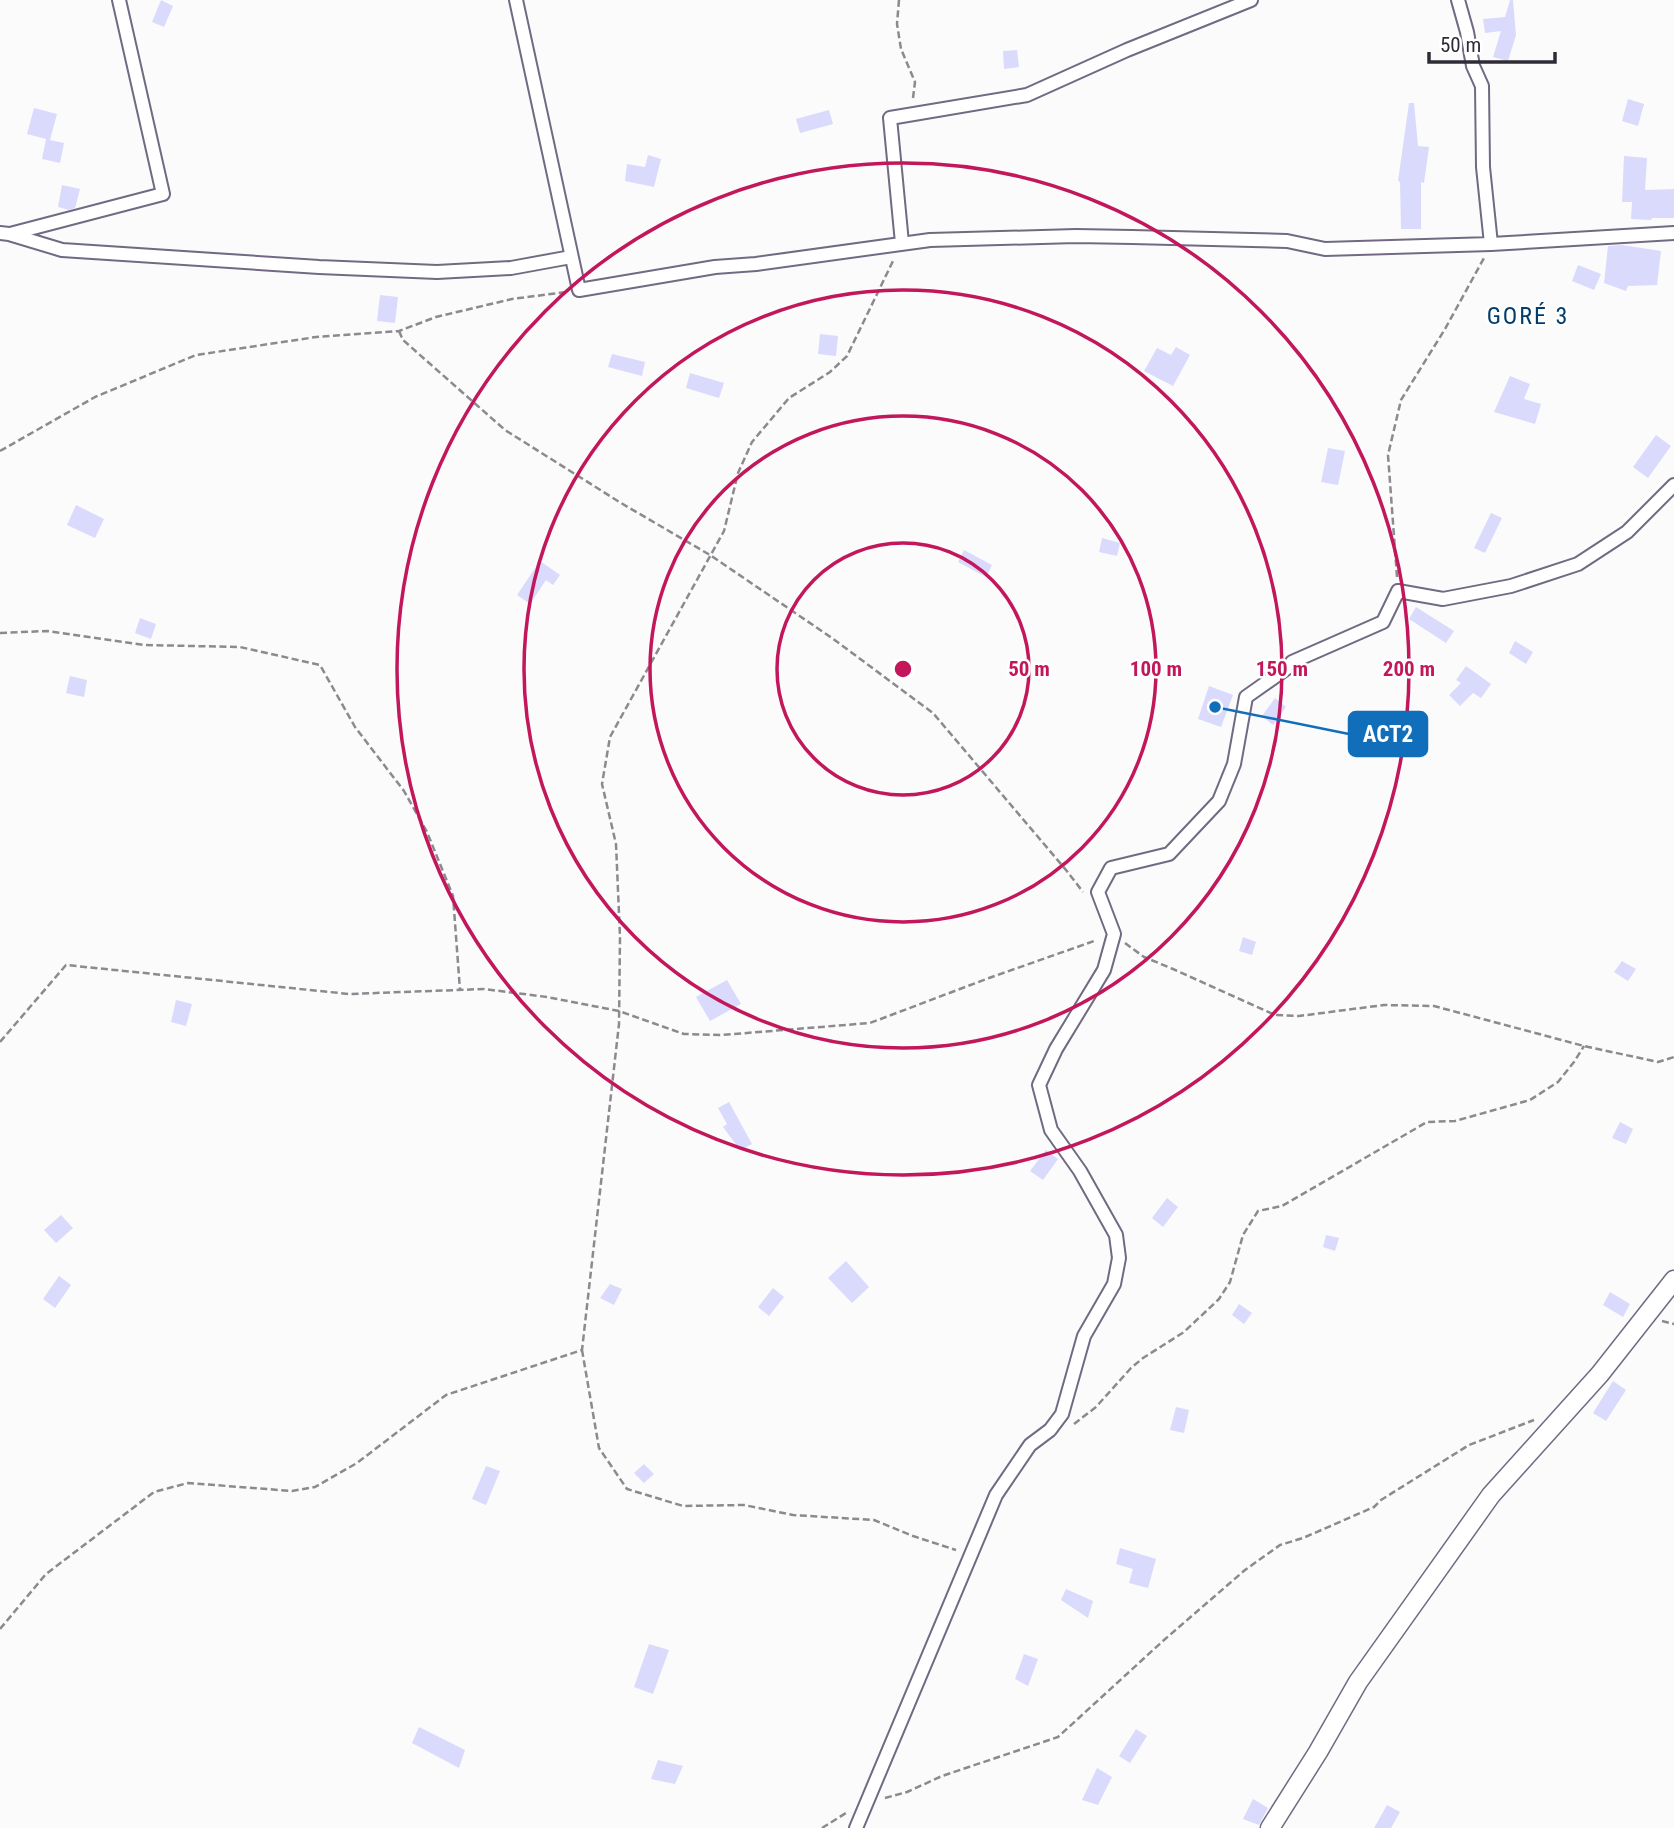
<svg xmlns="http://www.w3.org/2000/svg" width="1674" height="1828" font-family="'Roboto Condensed',sans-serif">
<rect width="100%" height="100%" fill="#fbfbfb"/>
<path fill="#dadafd" d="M161,0L173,6L164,27L152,22Z
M1510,0H1513L1516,35L1508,61L1493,57L1501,31L1485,33L1483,19L1505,17Z
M1017,50L1019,67L1004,69L1003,51Z
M1628,99L1644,104L1638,126L1622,121Z
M1409,103H1414L1418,146L1429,147L1424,183L1421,182V229H1401L1400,182L1398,181Z
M34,108L57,114L50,140L64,143L60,163L42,159L46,139L27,134Z
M829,110L833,124L800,133L796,119Z
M648,155L661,159L654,187L625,181L627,164L645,167Z
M1624,156L1647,158L1645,190L1674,189V218H1652L1651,220L1631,219L1632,202H1622Z
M62,185L80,189L75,208L69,210L58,207Z
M1622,245L1661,251L1657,285L1628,286L1626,291L1604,283L1608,246Z
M1578,265L1601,274L1594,290L1572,281Z
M380,295L398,297L395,323L377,321Z
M820,334L838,336L836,356L818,354Z
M1176,347L1190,355L1173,386L1144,371L1157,348L1171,355Z
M612,354L645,362L642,376L608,367Z
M690,373L724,383L719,398L686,388Z
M1510,376L1530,384L1524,399L1541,404L1535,424L1494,412Z
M1656,435L1671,446L1648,478L1633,467Z
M1328,448L1345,451L1338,485L1321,482Z
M76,505L104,519L95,538L67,525Z
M1491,513L1502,518L1485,553L1474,548Z
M1102,538L1120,543L1117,556L1099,552Z
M964,550L992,565L986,577L958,562Z
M540,561L560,575L553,585L546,580L530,604L517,595Z
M1416,607L1454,631L1446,643L1409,619Z
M140,618L156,624L151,639L135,633Z
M1515,641L1533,652L1526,664L1509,653Z
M1466,666L1491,684L1481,698L1473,693L1460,706L1449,695L1461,683L1456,680Z
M70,676L87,680L84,697L66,693Z
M1209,686L1233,695L1221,727L1198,719Z
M1275,698L1286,707L1273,725L1262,716Z
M1243,937L1256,942L1252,955L1239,951Z
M1622,961L1636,969L1628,981L1614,972Z
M727,980L741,1004L710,1021L696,997Z
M176,1000L192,1004L186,1026L171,1022Z
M729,1102L752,1144L740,1150L723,1127L727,1124L718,1108Z
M1620,1122L1633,1129L1626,1144L1612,1138Z
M1046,1150L1058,1159L1043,1180L1030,1171Z
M1167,1198L1178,1207L1163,1227L1152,1218Z
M61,1215L73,1228L56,1243L44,1230Z
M1326,1235L1339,1238L1335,1251L1323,1247Z
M846,1261L869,1287L852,1303L828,1278Z
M59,1276L71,1285L55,1308L43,1299Z
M610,1284L622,1289L614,1305L600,1298Z
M773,1288L784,1297L769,1316L758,1307Z
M1610,1292L1630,1304L1623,1317L1603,1305Z
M1239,1304L1252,1313L1244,1324L1232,1315Z
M1613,1381L1626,1390L1606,1421L1593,1413Z
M1176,1407L1189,1410L1184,1433L1170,1430Z
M644,1464L654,1474L644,1483L634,1473Z
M486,1466L500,1471L486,1505L472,1499Z
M1120,1548L1156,1559L1148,1588L1129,1583L1133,1569L1116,1564Z
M1066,1589L1093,1601L1088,1618L1061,1600Z
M649,1644L669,1650L653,1694L634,1687Z
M1024,1654L1038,1659L1028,1686L1015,1679Z
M419,1727L465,1750L459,1768L412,1743Z
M1136,1729L1147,1736L1130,1763L1119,1756Z
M658,1760L683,1766L675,1784L651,1779Z
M1097,1768L1112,1777L1098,1805L1082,1800Z
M1253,1799L1268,1808L1259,1825L1243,1819Z
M1387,1805L1400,1812L1391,1828H1374Z"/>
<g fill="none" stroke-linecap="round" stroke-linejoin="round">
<g stroke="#716a82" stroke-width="16">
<path id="minor" d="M516,0L579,290L715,267L756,264L930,240L1076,236L1132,237L1287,241L1325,249L1491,244L1674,233
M1458,0L1467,32L1473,66L1482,86L1483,167L1491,244
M0,233L9,234L62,250L319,267L437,272L511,268L571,257
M10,234L163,194L119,0
M902,243L890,118L1027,95L1127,50L1251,0
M856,1828L996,1495L1030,1445L1050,1430L1062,1414L1084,1336L1114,1284L1119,1258L1116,1235L1080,1171L1051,1130L1039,1085L1056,1049L1104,970L1114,934L1098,892L1111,868L1169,854L1219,801L1234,764L1246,697L1290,666L1292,662L1383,622L1398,591L1443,599L1511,586L1578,564L1627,532L1674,485"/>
</g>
<g stroke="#716a82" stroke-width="21">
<path id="secondary" d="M1270,1828L1318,1752L1358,1682L1491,1495L1600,1374L1674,1280"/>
</g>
<path stroke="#8c898f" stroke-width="2.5" stroke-dasharray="7 3.5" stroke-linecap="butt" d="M899,0L897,24L901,49L915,82L913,98
M399,331L403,340L505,430L621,503L710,555L832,638L933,713L1066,870L1083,892
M0,451L95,397L196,355L316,337L399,331L436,317L512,299L566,292
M1397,577L1388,455L1401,400L1445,329L1484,258
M0,633L47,631L144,645L240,647L320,665L355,727L404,791L427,832L453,896L460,990
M1125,943L1144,957L1173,969L1275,1015L1299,1016L1384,1005L1434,1006L1584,1046L1658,1062L1674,1057
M0,1042L66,965L349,994L484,989L547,997L619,1011L684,1034L722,1035L870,1023L989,978L1097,940
M1662,1321L1674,1324
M582,1350L599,1448L627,1489L683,1506L744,1505L793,1515L874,1520L913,1536L956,1550
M1074,1424L1096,1407L1131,1368L1143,1358L1184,1332L1219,1299L1230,1282L1243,1235L1258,1211L1282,1206L1427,1122L1455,1121L1530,1100L1558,1082L1574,1062L1584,1046
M0,1629L46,1574L154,1492L188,1483L292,1491L315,1487L357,1463L446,1395L582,1350L619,1024L620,937L616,844L602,784L610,737L724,531L738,473L752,442L789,398L830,372L847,356L893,261
M885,1798L907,1792L942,1776L1058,1737L1164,1640L1245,1570L1280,1545L1303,1538L1374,1507L1381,1500L1469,1445L1534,1420
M822,1828L846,1813"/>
<use href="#minor" stroke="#fff" stroke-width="12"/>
<use href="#secondary" stroke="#fff" stroke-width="18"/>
</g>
<g fill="none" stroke="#c2185b" stroke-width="3.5">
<circle cx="903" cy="669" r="126"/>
<circle cx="903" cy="669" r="253"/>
<circle cx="903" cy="669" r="379"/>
<circle cx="903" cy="669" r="506"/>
</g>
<g text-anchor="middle" stroke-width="5" stroke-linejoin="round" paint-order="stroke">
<g font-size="24" letter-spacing="2" fill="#003c6c" stroke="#fff">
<text x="1528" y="324">GORÉ 3</text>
</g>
</g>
<circle cx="903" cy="669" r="10" fill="#c2185b" stroke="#fff" stroke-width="3.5"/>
<g font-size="21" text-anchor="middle" font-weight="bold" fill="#c2185b" stroke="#fff" stroke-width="5" stroke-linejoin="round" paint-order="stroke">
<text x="1029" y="676">50 m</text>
<text x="1156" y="676">100 m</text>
<text x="1282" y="676">150 m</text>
<text x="1409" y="676">200 m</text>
</g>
<path fill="none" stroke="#106eba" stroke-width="2.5" d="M1215 707L1349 734"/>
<circle fill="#106eba" stroke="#fff" stroke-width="2.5" cx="1215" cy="707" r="7"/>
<rect fill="#106eba" stroke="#106eba" stroke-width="2.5" x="1349" y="712" width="78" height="44" rx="7"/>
<g font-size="23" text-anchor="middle" font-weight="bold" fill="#fff">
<text x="1388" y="742">ACT2</text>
</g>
<path d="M1429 52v10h126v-10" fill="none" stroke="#302c37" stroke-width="3.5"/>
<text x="1440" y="52" font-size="21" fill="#302c37" stroke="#ffffff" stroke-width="5" paint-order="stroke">50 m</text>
</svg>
